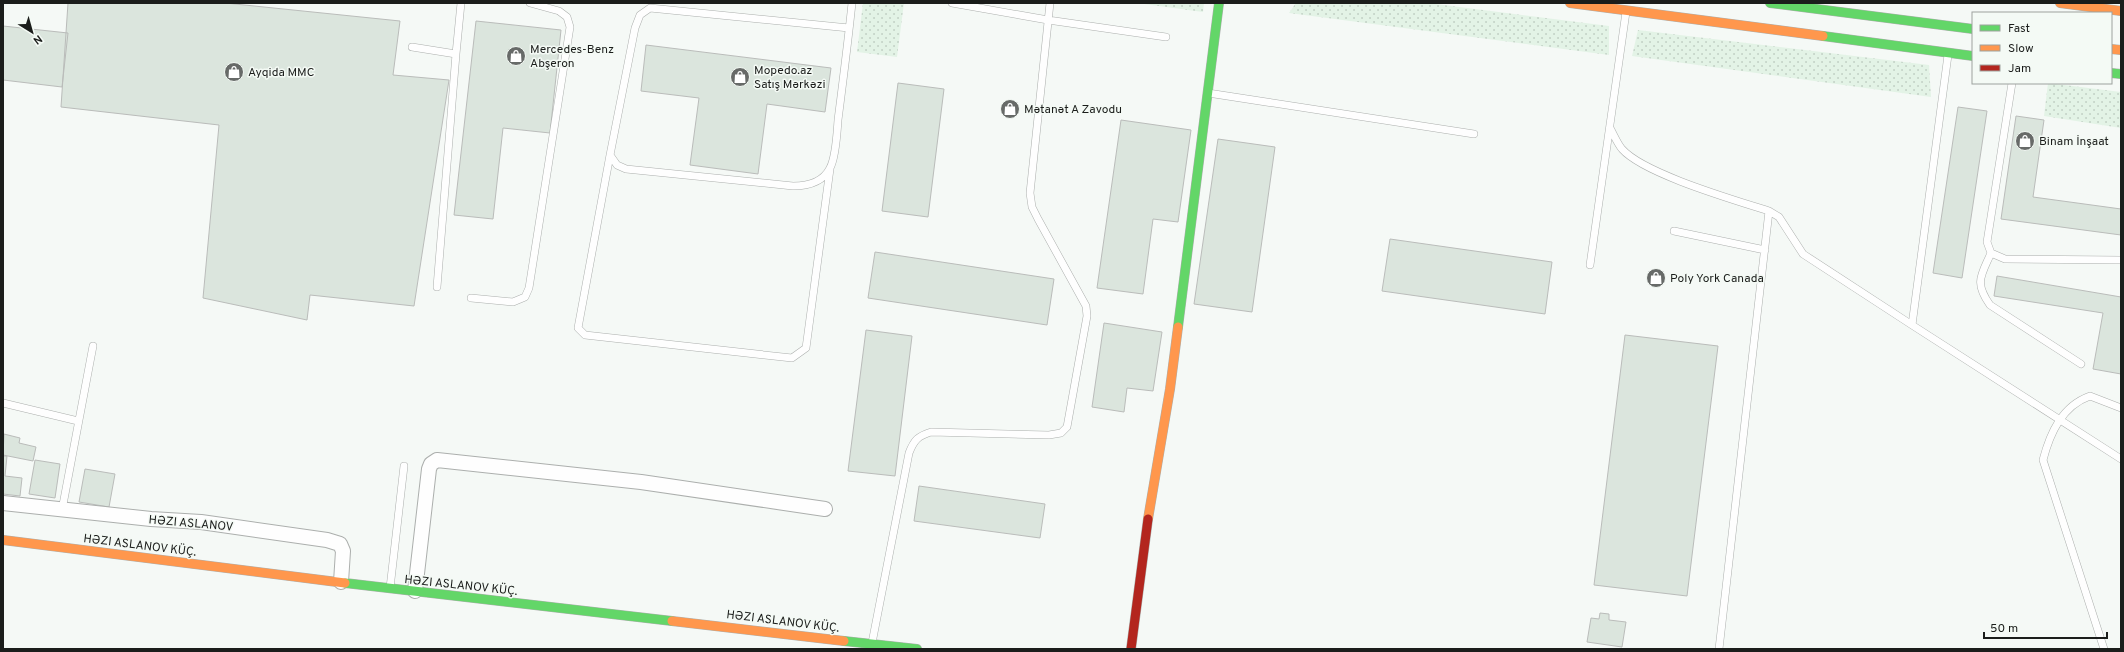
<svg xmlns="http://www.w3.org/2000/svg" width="2124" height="652" font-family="Overpass,sans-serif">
<defs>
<pattern id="grass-dots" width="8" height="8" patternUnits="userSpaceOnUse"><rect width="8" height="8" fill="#e3f3e6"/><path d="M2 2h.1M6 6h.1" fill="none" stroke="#c2d0c5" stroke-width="1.8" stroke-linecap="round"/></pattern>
</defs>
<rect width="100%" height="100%" fill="#f5f9f6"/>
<path fill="url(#grass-dots)" d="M863,3H904L897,57L857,52Z
M1137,3H1204L1203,12Z
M1296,3H1428L1609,26V55L1289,13Z
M1638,30L1929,65L1931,97L1632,56Z
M2048,83L2121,92V128L2044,116Z"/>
<path fill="#dbe5dd" stroke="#babcba" d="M68,3H225L400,21L393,75L449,80L414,306L310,295L307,320L203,298L219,125L61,107Z
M476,21L561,30L550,133L503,128L493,219L454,215Z
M3,26L68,33L62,87L3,80Z
M646,45L831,68L825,112L767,104L758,174L690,165L699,98L641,91Z
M898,83L944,89L928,217L882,211Z
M1958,107L1987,111L1962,278L1933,273Z
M2016,116L2044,120L2033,197L2121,209V235L2001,219Z
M1121,120L1191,130L1178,222L1153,219L1143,294L1097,288Z
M1218,139L1275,147L1252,312L1194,304Z
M1390,239L1552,262L1545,314L1382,291Z
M875,252L1054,279L1047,325L868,298Z
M1997,276L2121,297V374L2093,369L2103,313L1994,296Z
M1104,323L1162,332L1153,391L1127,388L1124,412L1092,407Z
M866,330L912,336L895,476L848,471Z
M1625,335L1718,346L1687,596L1594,585Z
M4,434L20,438L19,443L36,447L33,461L3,455Z
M3,456H7L5,476L22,478L20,496L3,494Z
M35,460L60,464L55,498L29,494Z
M85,469L115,474L109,507L79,502Z
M919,486L1045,504L1040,538L914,521Z
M1600,613L1609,614V620L1626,622L1622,647L1587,642L1591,618L1599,619Z"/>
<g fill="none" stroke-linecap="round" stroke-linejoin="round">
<g stroke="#acafad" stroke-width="8">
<path id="lane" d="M952,3L1048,20L1166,37
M849,28L650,8L640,15L635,28L610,155L617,165L626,169L793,186C807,186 823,182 830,168C836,157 837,133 838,120C843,81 848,42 852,3
M412,47L456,54L461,3
M1948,55L1912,325L2121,459
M2012,83L1987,242L1991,253L2005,259L2121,260
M1208,93L1474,134
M1610,128C1614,135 1617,143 1622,149C1644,174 1735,200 1769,211L1719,649
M610,155L578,328L585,335L792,358L806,348L830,169
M1769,211L1779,217L1803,254L1912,325
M1674,231L1765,250
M1991,253C1981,276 1974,282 1990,305L2081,364
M1590,265L1626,12
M437,287L456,54
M471,298L513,302L525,297L529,288L570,27L567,17L559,11L530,3
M3,403L78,421
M62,510L93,346
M390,588L404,466
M872,643L909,453C914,440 918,436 931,432L1049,435L1061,433L1067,427L1087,316L1086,306L1038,219L1032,207L1030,193L1050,3
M2104,649L2043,460C2050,433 2062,406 2090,396L2121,408"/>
</g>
<g stroke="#acafad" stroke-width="16">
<path id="street" d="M3,503L151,519L201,522L327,540L340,544L343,551L341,582
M415,591L429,469L431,464L437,460L641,482L825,509"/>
</g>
<g stroke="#acafad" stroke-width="10">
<path id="fast" d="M1770,3L1973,29
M1823,36L1973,56
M2111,73L2121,74
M1178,327L1219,3
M345,583L672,621
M844,641L917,649"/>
</g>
<g stroke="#acafad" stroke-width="10">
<path id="slow" d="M1570,3L1823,36
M2060,3L2121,11
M2111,49L2121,50
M1148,519L1170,389L1178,327
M3,540L345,583
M672,621L844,641"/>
</g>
<g stroke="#acafad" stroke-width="10">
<path id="jam" d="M1131,649L1148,519"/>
</g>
<use href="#lane" stroke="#fefefe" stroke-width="7"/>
<use href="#street" stroke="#fefefe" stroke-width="14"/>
<use href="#fast" stroke="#63d668" stroke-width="9"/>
<use href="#slow" stroke="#ff974d" stroke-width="9"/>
<use href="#jam" stroke="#b3261e" stroke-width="9"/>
</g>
<defs>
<g id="shop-disc" transform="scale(1)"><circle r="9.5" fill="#676a68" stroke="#f4faf5"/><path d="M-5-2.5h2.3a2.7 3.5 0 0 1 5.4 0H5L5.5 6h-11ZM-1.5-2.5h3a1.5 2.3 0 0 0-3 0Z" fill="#fff"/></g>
</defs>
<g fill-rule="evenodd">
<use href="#shop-disc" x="516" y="56"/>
<use href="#shop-disc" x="234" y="72"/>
<use href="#shop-disc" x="740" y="77"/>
<use href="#shop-disc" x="1010" y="109"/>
<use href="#shop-disc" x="2025" y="141"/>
<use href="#shop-disc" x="1656" y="278"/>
</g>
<g text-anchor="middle" stroke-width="3" stroke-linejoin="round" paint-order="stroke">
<g font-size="12" fill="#1b1d1b" stroke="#f4faf5" text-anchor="start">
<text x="530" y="53">Mercedes-Benz<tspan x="530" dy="14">Abşeron</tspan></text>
<text x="754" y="74">Mopedo.az<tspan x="754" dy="14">Satış Mərkəzi</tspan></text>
<text x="248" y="76">Ayqida MMC</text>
<text x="1024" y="113">Mətanət A Zavodu</text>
<text x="2039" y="145">Binam İnşaat</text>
<text x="1670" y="282">Poly York Canada</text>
</g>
<g font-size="12" fill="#1b1d1b" stroke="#f4faf5">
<text transform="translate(191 523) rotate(5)" y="4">HƏZI ASLANOV</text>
<text transform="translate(140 545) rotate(7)" y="4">HƏZI ASLANOV KÜÇ.</text>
<text transform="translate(461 585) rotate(6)" y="4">HƏZI ASLANOV KÜÇ.</text>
<text transform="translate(783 621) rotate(7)" y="4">HƏZI ASLANOV KÜÇ.</text>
</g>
</g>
<rect width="2124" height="652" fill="none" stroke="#1b1d1b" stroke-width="8"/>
<rect x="1972" y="12" width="140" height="72" fill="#f4faf5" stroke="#9da29e"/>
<rect x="1980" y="25" width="20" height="6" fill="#63d668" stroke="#9da29e"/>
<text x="2008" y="32" font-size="12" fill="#1b1d1b">Fast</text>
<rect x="1980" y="45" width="20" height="6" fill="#ff974d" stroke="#9da29e"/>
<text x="2008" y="52" font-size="12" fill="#1b1d1b">Slow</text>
<rect x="1980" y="65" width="20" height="6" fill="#b3261e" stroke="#9da29e"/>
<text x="2008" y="72" font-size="12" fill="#1b1d1b">Jam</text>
<g transform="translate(32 32) rotate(143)" stroke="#f4faf5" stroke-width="3" paint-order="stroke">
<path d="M0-3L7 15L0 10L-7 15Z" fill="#1b1d1b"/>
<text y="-6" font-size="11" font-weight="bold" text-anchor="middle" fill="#1b1d1b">N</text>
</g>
<path d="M1984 632v6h123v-6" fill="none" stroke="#1b1d1b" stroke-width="2"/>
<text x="1990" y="632" font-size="12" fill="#1b1d1b" stroke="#f4faf5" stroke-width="3" paint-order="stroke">50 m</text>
</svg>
